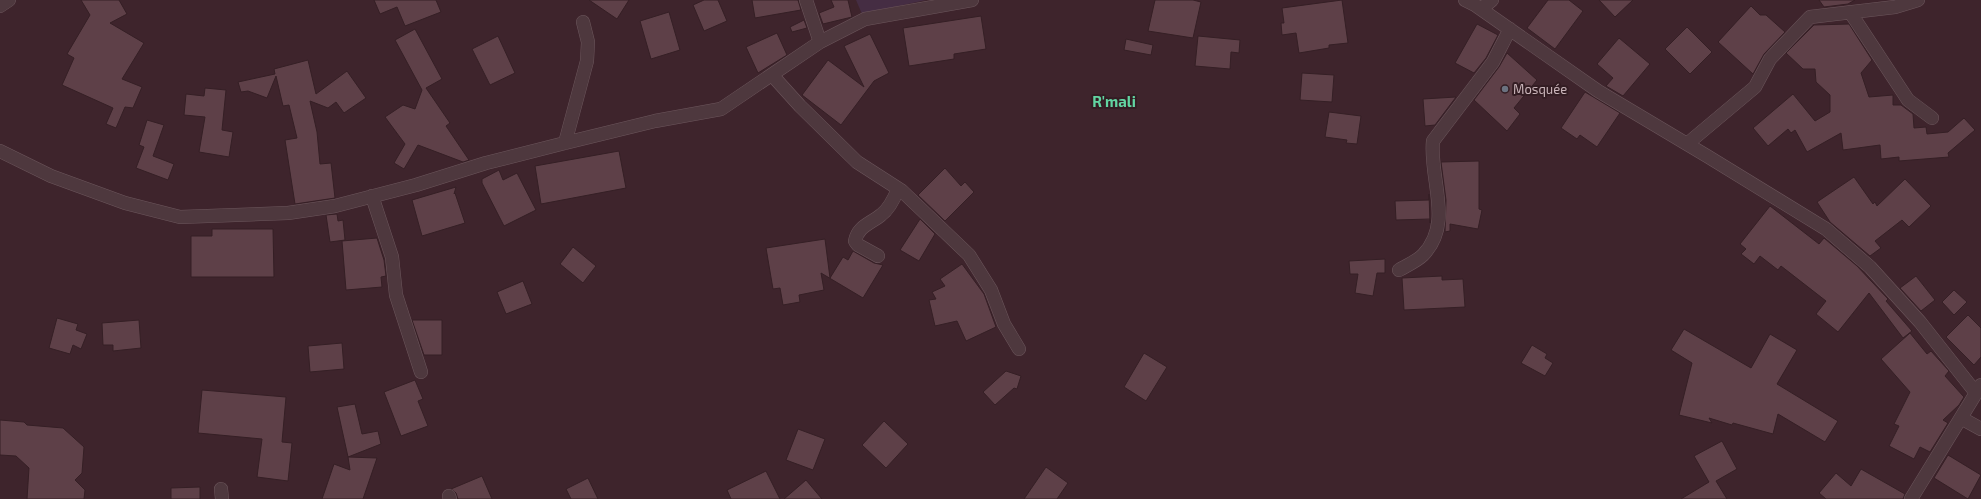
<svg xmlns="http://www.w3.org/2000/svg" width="1981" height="499" font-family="'Exo 2',sans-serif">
<rect width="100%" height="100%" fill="#3e242c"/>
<path fill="#452d43" d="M856,0H926L862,14Z"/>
<path fill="#5e4048" stroke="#351f25" d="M81,0H119L127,14L110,23L144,43L122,79L142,87L133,108L125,107L116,128L106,124L113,108L62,85L74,58L67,54L90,15Z
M374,0H436L441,12L405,26L397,7L380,14Z
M589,0H629L617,19Z
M704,0H718L727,21L704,31L693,5Z
M752,0H798L801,10L755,18Z
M831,0H848L852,17L823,24L819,13L834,7Z
M1155,0H1193L1201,2L1193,38L1148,31Z
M1342,0L1348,43L1329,45V48L1299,53L1296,33L1282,35L1281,23H1284L1282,8Z
M1548,0H1569L1583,11L1555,49L1527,28Z
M1599,0H1633L1615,17Z
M1819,0H1855L1848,4L1824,7Z
M1751,6L1760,15H1766L1785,32L1764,54L1753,74L1718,42Z
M669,12L680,50L651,59L640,21Z
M981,16L986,49L954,54V59L909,66L903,28Z
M804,20L807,28L792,32L790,27Z
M1477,24L1498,35L1486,58L1474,73L1455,63Z
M1849,24L1872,60L1861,73L1869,97L1893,95V105H1901L1913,114L1914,128L1926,127L1927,134L1948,132L1964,118L1975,130L1948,153L1949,157L1899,161V157L1881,159L1880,145L1843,150L1841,133L1807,152L1795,130L1791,133L1788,129L1768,146L1753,128L1793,94L1815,121L1830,112V95L1816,82L1815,69H1803L1786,53L1814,25Z
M1687,27L1712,52L1690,74L1665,49Z
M415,29L442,79L426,88L450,123L446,126L469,160L463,162L418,145L404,169L394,163L405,144L385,117L403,105L415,109L422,90L395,40Z
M777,33L787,55L758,73L746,47Z
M870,34L889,73L874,81L841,125L802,95L828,60L864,87L844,46Z
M498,36L515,73L490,85L472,49Z
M1198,36L1240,40L1239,53L1231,52L1230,69L1195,66Z
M1619,38L1650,64L1623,96L1606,86L1613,78L1597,64Z
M1126,39L1153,45L1151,55L1124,50Z
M1507,53L1537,80L1514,108L1520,114L1507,131L1474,100L1499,67Z
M308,60L316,94L347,71L366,98L344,113L336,102L328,108L310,101L317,132L320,164L331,163L335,198L295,204L285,140L297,138L289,105L283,106L276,76L267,98L248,91L241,92L238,82L275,74L274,69Z
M1302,73L1334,75L1332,102L1300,100Z
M205,88L226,90L222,130L233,132L229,157L199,152L205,117L184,115L186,94L204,96Z
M1585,92L1620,113L1597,147L1580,135L1577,139L1561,128Z
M1456,97L1435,125L1425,126L1423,99Z
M1329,112L1361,116L1357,144L1346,143L1347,140L1325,137Z
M147,120L164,125L153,156L174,164L168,180L136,168L144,147L139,145Z
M619,151L626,188L541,204L535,166Z
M1479,161V209L1482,210L1478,229L1450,224V231L1445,232L1446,200L1441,162Z
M945,168L961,186L965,182L974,192L945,221L918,195Z
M499,170L503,180L517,173L536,210L504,226L482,183V179Z
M1854,177L1873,204L1875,202L1877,206L1905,179L1931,206L1909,227L1902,220L1875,241L1881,248L1870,256L1830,222L1817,202Z
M456,187L454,194L455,193L465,223L422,236L412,200Z
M1429,194L1430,223V219L1396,220L1395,201L1429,200Z
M1770,206L1819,244L1824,238L1857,266L1888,299L1886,301L1912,331L1903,338L1869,293L1838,332L1816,314L1826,301L1781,266L1778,270L1760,256L1754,264L1741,254L1746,249L1740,244Z
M337,214L338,221L343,220L345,240L330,242L326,215Z
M920,219L935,234L919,261L900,250Z
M212,229H273L274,277H191V236H212Z
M377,238L384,260L386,276L381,277L382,287L346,290L342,241Z
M825,239L830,278L843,257L848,260L853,251L874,263L883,265L863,298L821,273L824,290L799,295L800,302L783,305L780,288L773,289L766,248Z
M573,247L596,266L583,283L560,264Z
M1385,259V273H1377L1373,296L1355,293L1358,274H1350L1349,261Z
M962,264L984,294L996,327L966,341L957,321L935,326L929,300L936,299L932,292L945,286L940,279Z
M1442,276V280L1463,279L1465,307L1404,310L1402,278Z
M1916,276L1935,300L1921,311L1900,288Z
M523,281L532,304L506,314L497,292Z
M1954,290L1967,302L1954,315L1942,302Z
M1968,315L1981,328V357L1974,365L1946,337Z
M57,318L78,324L76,330L87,334L81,349L73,345L70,354L49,348Z
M139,320L141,348L113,351V345H103L102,323Z
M412,320H442V355H424Z
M1684,329L1751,368L1770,334L1797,350L1777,384L1838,421L1825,442L1778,414L1773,434L1733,423L1732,425L1709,418L1712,423L1679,415L1692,363L1671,350Z
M1910,333L1927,354L1931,351L1949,371L1945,376L1964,397L1959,405L1943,420L1948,423L1930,452L1920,447L1914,459L1889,446L1899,426L1894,424L1910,392L1881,359Z
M342,343L344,369L310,372L308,346Z
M1532,345L1547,354L1545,358L1553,363L1545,376L1521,363Z
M1144,353L1167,367L1146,401L1124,387Z
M1006,371L1021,376L1017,389L1014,388L995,405L983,392Z
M415,380L423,399L418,401L428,426L401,436L384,392Z
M202,390L286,397L282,442L292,443L288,481L257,477L262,439L198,433Z
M355,404L362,434L378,431L381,444L348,457L337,407Z
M0,420L24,422L27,425L63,428L84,447L82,473L75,480L85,490L84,499H27L29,468L16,456L0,455Z
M884,421L908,444L886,468L862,445Z
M798,429L825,439L813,470L786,460Z
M1722,441L1737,469L1716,481L1727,499H1681L1709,482L1694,456Z
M1948,455L1981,475L1968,499L1934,478Z
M348,457L377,458L363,499H322L334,464L350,470Z
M1046,467L1068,483L1057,499H1024Z
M1861,469L1905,494L1903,499H1826L1819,493L1836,473L1851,486Z
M766,471L780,499H731L727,490Z
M482,476L492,499H458L456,493L451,489Z
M588,478L598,499H571L566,489Z
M806,480L822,499H784Z
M200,487V499H171V488Z"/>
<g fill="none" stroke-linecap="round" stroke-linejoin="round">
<g stroke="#6c565c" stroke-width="14">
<path id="minor" d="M806,0L820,42
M1465,0L1475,5L1598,91L1707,156L1826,229L1870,267L1920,322L1976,393
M0,6L9,0
M1481,9L1492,0
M1850,12L1908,100L1932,118
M772,75L800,106L857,162L902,191L969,255L991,290L1004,324L1019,349
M565,143L587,61L588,42L583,22
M1687,144L1755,87L1770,59L1810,17L1895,7L1918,0
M0,151L51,176L125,203L180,217L288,213L335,206L416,185L486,163L565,143L655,121L721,109L820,42L865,19L972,0
M372,196L392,257L396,295L421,372
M878,256L858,245L855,241C858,226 870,224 881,215C889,209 894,199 898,189
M1399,270C1406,266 1417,261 1423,255C1454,223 1429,179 1433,141L1493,62L1510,29
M1961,418L1981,429
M221,489L222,499
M449,496L450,499
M1911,499L1981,385"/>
</g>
<use href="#minor" stroke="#4e383e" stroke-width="13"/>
</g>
<circle fill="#6b7280" stroke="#331d23" stroke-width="1.5" cx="1505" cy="89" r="4"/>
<g text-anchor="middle" stroke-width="4" stroke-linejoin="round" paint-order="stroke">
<g font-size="13" fill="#c9b4b9" stroke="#331d23" text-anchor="start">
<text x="1513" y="94">Mosquée</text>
</g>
<g font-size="15" font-weight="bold" fill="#62d5a2" stroke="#331d23">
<text x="1114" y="107">R'mali</text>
</g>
</g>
</svg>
